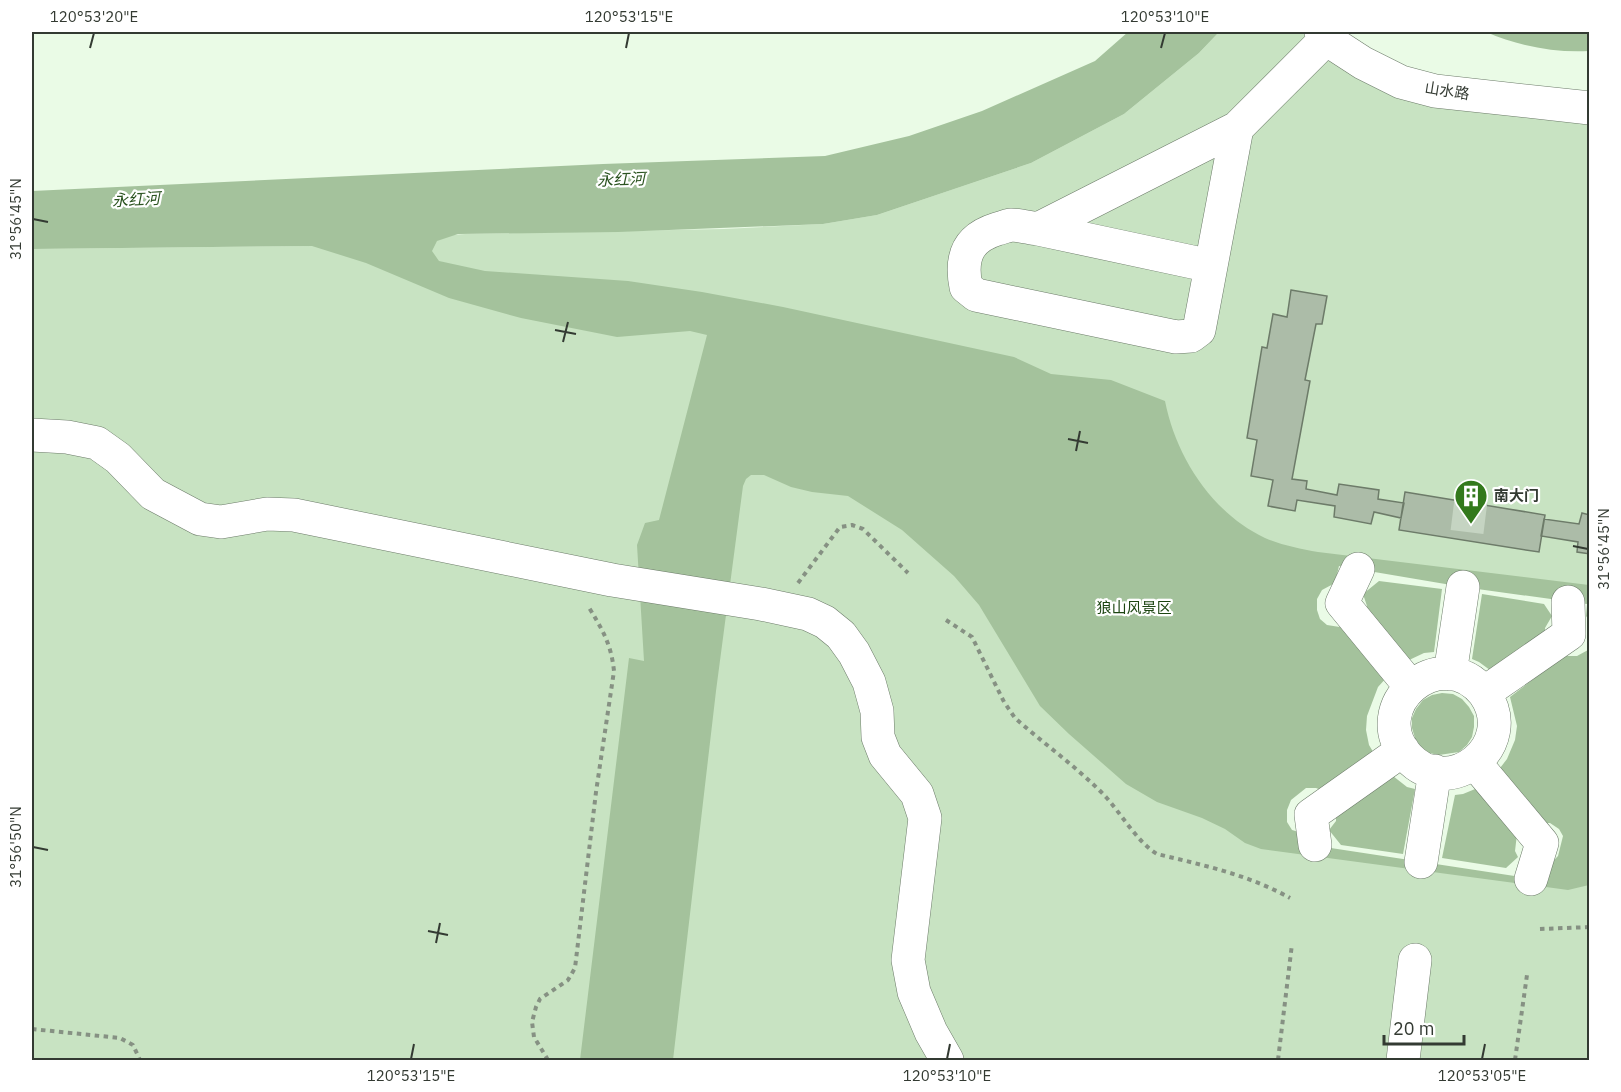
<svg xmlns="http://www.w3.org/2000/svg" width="1621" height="1092" font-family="'IBM Plex Sans','Noto Sans SC',sans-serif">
<rect width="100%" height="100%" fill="#eafbe6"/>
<path fill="#c8e3c2" d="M1219,32H1306L1348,65L1589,121V1060H32V249L312,246L465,234L724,229L823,224L877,215L1031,163L1124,114L1199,53Z"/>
<path fill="#a4c29c" d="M1128,32H1219L1199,53L1124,114L1031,163L877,215L823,224L618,232L458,234L437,241L432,251L439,261L485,271L628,281L702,292L783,307L1014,357L1051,374L1111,380L1165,401C1176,457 1212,513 1265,538C1281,545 1300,549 1318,552L1589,585V885L1568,890L1261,849L1245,843L1225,829L1202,818L1157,802L1126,784L1069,734L1040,706L979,605L954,576L902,530L848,496L812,492L791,487L764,475H751L746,479L743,486L716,691L673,1060H580L629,658L644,661L637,545L645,523L659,520L707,335L690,331L617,337L521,318L449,298L366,263L312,246L32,249V191L603,164L825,156L909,136L982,111L1095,61Z
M1486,32H1589V51C1555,53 1518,46 1486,32Z"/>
<path fill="#eafbe6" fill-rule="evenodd" d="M1339,566L1463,587L1587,604L1586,616L1590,622L1589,646L1588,650L1577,656H1564L1510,697L1517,726L1515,740L1507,759L1497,772L1540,823H1550L1559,829L1563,836L1558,856L1552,862L1548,881L1298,843L1299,832L1292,830L1287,822V810L1291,800L1306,788H1316L1324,791L1375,755L1369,745L1366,730L1367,716L1378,687L1387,677L1346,628L1327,625L1320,619L1317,610V599L1322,590L1335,583ZM1379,581L1442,589L1434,652L1424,653L1407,661L1365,615L1367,606L1363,594ZM1482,594L1544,604L1552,616L1545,628V636L1494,673L1479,662L1472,659ZM1442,693L1453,694L1462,699L1469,707L1474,716V727L1472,737L1467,745L1459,752L1439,755L1429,753L1421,747L1415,738L1412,728V718L1416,709L1423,700L1432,695ZM1393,776L1407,787L1415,789L1403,854L1341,845L1329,830L1336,821V814ZM1480,787L1517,834L1515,851L1518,857L1506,868L1442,858L1455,795L1463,794Z"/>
<path fill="#acbca8" stroke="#6d7b69" stroke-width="1.5" d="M1291,290L1327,296L1322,324H1316L1305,380L1310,381L1292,479L1307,481L1306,489L1337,495L1339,484L1379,490L1378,499L1404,503L1401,518L1374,512L1371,524L1334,517L1335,506L1297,500L1295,511L1268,506L1273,480L1251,476L1257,440L1247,438L1262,347L1267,348L1273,314L1287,317Z
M1405,492L1545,515L1539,552L1399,530Z
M1582,513L1590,515V554L1577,552L1578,542L1541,536L1544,519L1579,524Z"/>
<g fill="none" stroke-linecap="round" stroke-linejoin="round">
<path stroke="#c5d4c2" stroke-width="33" stroke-dasharray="33 16" stroke-linecap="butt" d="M1467,532L1471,500"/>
<g stroke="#6c7b69" stroke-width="34">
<path id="minor" d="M1321,32L1326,39L1363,63L1401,82L1435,91L1590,108
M1237,128L1199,330L1191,336L1176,337L976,295L966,287C960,257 968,238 997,229C1001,228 1006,226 1011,225C1019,225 1030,228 1038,229L1237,128L1326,39
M1038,229L1211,266
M32,435L67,437L97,443L118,458L153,494L200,519L221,522L267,514L294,515L612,580L761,604L808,614L825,622L841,635L854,653L869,682L877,711L878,737L885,755L917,794L925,818L908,960L914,992L931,1032L947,1060
M1358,569L1342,603L1411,687
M1450,674L1463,587
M1484,693C1441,639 1362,707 1408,757C1449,802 1521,745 1484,693L1569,634L1568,602
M1475,763L1542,843L1531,879
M1315,845L1311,815L1403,750
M1421,862L1435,771
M1403,1060L1415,960"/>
</g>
<path stroke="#869183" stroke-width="4" stroke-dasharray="4.5 4.5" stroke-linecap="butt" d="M798,583L840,527L852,525L863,529L908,573
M946,620L972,637L1004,702L1015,718C1044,744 1077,767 1104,795C1121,813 1137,842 1157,854C1203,865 1249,875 1290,898
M1540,929L1590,927
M32,1029L120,1038L133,1045L140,1060
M548,1060L534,1037L532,1022L536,1007L540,999L568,980L575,968L596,792L614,671C611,643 602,629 588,606
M1278,1060L1292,944
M1515,1060L1527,975"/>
<use href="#minor" stroke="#fff" stroke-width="33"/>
</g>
<path fill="none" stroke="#333a32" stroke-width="2" d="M90,48L94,33M626,48L629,33M1161,48L1165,33M33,219L48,222M555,330L576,334M563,342L568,322M1068,439L1088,443M1076,451L1080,431M1573,546L1588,549M33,847L48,850M428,931L448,935M436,943L440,923M411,1059L414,1044M947,1059L950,1044M1482,1059L1485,1044"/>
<defs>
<g id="building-pin" transform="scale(1.725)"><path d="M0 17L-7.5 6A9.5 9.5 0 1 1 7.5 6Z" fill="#33791c" stroke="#fff"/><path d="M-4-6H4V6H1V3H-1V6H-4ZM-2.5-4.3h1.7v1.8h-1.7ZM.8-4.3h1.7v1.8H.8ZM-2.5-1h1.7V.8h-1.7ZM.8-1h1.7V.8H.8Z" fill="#fff"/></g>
</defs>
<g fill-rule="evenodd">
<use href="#building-pin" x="1471" y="496"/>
</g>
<g text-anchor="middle" stroke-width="4.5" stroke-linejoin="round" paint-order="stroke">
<g font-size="15" fill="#333a32" stroke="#fff">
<text transform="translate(1447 91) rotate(9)" y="5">山水路</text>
</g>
<g font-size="15" font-weight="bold" fill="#333a32" stroke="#fff" text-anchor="start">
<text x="1494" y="501">南大门</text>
</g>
<g font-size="15" fill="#1c4511" stroke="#fff">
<text x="1134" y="613">狼山风景区</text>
</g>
<g font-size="16" font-style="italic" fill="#2c5421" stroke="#fff">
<text transform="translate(621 179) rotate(-2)" y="6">永红河</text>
<text transform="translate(136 199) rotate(-3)" y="6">永红河</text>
</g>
</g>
<rect width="1621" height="1092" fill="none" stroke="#ffffff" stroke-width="66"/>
<path d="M1384 1035v9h80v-9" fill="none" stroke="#333a32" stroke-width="3"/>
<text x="1393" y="1035" font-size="18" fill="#333a32" stroke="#ffffff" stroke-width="4.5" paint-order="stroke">20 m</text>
<rect x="33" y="33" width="1555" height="1026" fill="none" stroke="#333a32" stroke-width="2"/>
<g font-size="15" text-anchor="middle" fill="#333a32">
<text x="94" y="22">120°53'20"E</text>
<text x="629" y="22">120°53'15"E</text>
<text x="1165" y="22">120°53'10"E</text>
<text transform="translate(16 219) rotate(-90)" y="5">31°56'45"N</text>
<text transform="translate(1604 549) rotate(-90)" y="5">31°56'45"N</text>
<text transform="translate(16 847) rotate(-90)" y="5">31°56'50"N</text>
<text x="411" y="1081">120°53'15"E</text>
<text x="947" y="1081">120°53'10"E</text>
<text x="1482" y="1081">120°53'05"E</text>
</g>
</svg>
